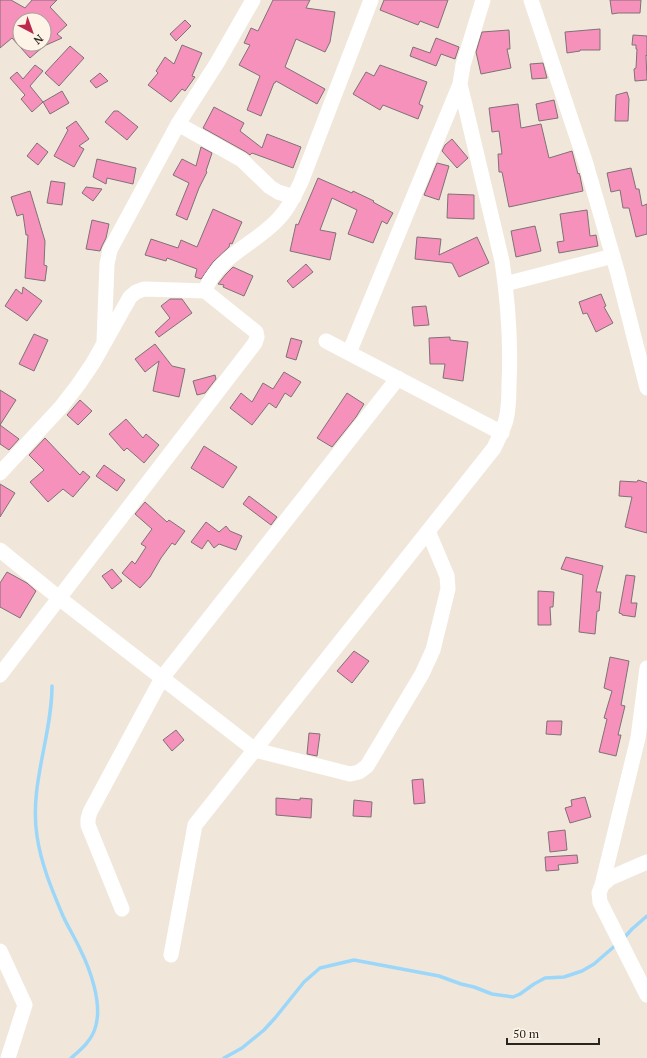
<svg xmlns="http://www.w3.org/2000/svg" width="647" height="1058" font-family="'PT Serif',serif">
<rect width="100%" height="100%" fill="#f0e7da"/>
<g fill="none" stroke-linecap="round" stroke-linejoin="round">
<path stroke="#9cd7fa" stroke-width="3.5" d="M52,686C52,736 29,785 37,836C41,864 52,890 63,916C68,927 75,938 80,949C90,969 102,1002 96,1025C93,1039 82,1049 71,1058
M623,939L632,929L647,916
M224,1058L242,1048L264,1030L275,1018L304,982L320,968L354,960L439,976L461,984L474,987L492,994L513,997L520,994L534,984L545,978L564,977L582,971L594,964L617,944"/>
</g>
<path fill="#f591bb" stroke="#807176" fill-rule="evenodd" d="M0,0H11L25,8L32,0H57L50,7L67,25L57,34L62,38L44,46L30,58L12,38L0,48ZM20,20H44V44H20Z
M273,0H310L306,8L335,12L330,42L325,52L296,39L285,67L325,89L317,104L276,81L275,83H274L261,116L247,110L260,76L239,65L250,45L244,43L251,28L258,31Z
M384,0H448L438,28L420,21L418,25L380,10Z
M610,0H641L640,13H618L612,14Z
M185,20L191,26L176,41L170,34Z
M600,29V50H580V51L567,53L565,32Z
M509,30L510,49H507L511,68L481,74L476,52L482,32Z
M633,35L647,36V56L646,55L647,80L635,81L634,69L636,68L637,49H636V45H632Z
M436,38L459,47L455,59L441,54L436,66L410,56L413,47L430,53Z
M182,45L202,53L192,76L195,77L185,91L182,89L171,102L148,85L158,73L156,71L165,57L174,64Z
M70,46L84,58L59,86L45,73Z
M543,63L547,78L532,79L530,64Z
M35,65L43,71L30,86L43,102L32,112L21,99L25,95L10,78L17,72L23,79Z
M380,65L427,82L419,104L423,106L418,119L383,105L380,110L353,94L366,72L374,76Z
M100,73L108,81L96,88L90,81Z
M62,91L69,103L50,114L43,102Z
M627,92L629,99L628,121H615L616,95Z
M554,100L558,118L539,121L536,104Z
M518,104L521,128L541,124L549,158L572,151L578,174L579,173L580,176L583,191L509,207L502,172H499L498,154H502L499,131L492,132L489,108Z
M214,107L244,123L240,131L262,148L267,134L301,147L293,168L252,153L250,155L246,152L203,128Z
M114,111H118L138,127L127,140L105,122Z
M76,121L89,139L79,146L84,149L74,167L54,156L68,130L66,128Z
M452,139L468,158L457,168L442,151L445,145Z
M37,143L48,152L38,165L27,156Z
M201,147L212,153L206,171L207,172L199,188L187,220L176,215L189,183L173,175L182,159L196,166Z
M97,159L136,168L133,184L107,178L106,184L93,177Z
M437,163L449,166L439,200L424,195Z
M631,168L636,189H639L642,206L647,204V234L636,237L629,208H623L620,190L611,192L607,173Z
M318,178L352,193L353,191L374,201L373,202L393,213L387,224L382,221L373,243L348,234L357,210L332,198L320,230L336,233L330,260L290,251L296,224L298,225Z
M51,181L65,183L62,205L47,203Z
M86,187L102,189L93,201L82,193Z
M30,191L45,241L44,265L47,266L45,281L25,278L28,235H26L23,214L17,216L11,197Z
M448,194L474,195V219L447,218Z
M213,209L242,222L232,244L230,243L229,247L213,262L201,279L195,277L197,269L167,258L166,261L145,255L151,239L178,248L181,240L197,247Z
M587,210L590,236L596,235L598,246L559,253L557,242L564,241L560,214Z
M92,220L109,224L106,238L102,246L100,251L86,249Z
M535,226L541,251L516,257L511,231Z
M417,237L441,239L439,255L477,237L489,263L459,277L452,263L415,259Z
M306,264L313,272L293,288L287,281Z
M233,267L253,276L244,296L223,287L224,285L218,284L226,274Z
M23,287L42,301L27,321L5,306L16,289L22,294Z
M601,294L606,306L604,307L613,323L596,332L587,313L583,314L579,302Z
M170,299H182L192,313L159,337L155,332L170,318L161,306Z
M426,306L429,325L414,326L412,307Z
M34,334L48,340L34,371L19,364Z
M450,337V340L468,342L463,381L443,378L445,364H430L429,338Z
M291,338L302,341L296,360L286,357Z
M155,344L172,366L185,369L179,397L153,391L159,361L145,372L135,359Z
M284,372L301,382L291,397L285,393L276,408L269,403L252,425L230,408L241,393L252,402L263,383L273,389Z
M215,375L216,379L205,393L197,395L193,381Z
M0,390L16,400L0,425L19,439L9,450L0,444Z
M347,393L364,404L356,417L332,447L317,438Z
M80,400L92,411L78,425L67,415Z
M126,419L143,438L146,434L159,445L144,463L127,448L124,451L109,434Z
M45,438L80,475L83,471L90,477L73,497L63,489L48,502L30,482L44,470L29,455Z
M204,446L237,467L223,488L191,468Z
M104,465L125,480L117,491L96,476Z
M638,480L647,483V533L625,527L632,497L619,496L620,481L637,482Z
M0,484L15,493L0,517Z
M249,496L277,517L271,525L243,504Z
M145,502L167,522L169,520L185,531L175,545L172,543L161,558L150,577L140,588L122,573L132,561L135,564L146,547L141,544L152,529L135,514Z
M206,522L219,532L226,526L230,531L242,536L236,550L219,544L214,548L208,540L202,549L191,542Z
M566,557L603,566L596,592H601L599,611H597L595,634L579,632L583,575L561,569Z
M112,569L122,581L112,589L102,576Z
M7,572L27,583L36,591L20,618L0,607V583Z
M626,575L635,576L631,603H637L635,617L622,615V614L619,613Z
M538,591L554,592L553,607H550L551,625H538Z
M354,651L369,661L352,683L337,671Z
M610,657L629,661L621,705L625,706L618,735H621L616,756L599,752L607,719L604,718L612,691L604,688Z
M547,721H562L561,735L546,734Z
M176,730L184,740L172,751L163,740Z
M309,733L320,734L317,756L307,754Z
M423,779L425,803L414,804L412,780Z
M585,797L591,817L570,823L565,808L572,806L571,800Z
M276,798L300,800V798L312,799L311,818L276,815Z
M354,800L372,802L371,817L353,816Z
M565,830L567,850L550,852L548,832Z
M577,855L578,863L558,865L559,870L546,871L545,857Z"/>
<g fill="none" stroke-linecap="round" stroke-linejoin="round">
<path stroke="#fff" stroke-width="15" d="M531,0L586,164L618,274L647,388
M178,124L242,160L270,187L278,192L294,197
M505,284L613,256
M205,291C207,286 209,281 212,277C229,251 261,240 281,216C290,206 295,194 301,182L371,0
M104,341L107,264L110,250L178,124L217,63L253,0
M326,341L502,433
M349,353L460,84
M0,473L61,407L78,385L93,363L130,297L136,292L144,289L205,291L256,332L257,337L255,343L0,675
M0,550L59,598L255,750L350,774L359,772L367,766L422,674L433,650L448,589L447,576L428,531
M647,668L638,738L602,885L599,893L600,902L647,995
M602,885L610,878L647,862
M122,909L88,825V819L90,812L162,678L398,378
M0,951L25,1005L8,1058
M171,955L195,825L494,448C498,439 503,430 506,420C509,408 509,396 509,384C511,343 508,301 502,261L460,84L463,65L483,0"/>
</g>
<g transform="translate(32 32) rotate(139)"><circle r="19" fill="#fdf4e7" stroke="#a8a198"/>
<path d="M0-3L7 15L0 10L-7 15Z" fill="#bb2a4c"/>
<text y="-6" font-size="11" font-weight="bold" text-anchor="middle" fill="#292521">N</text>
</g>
<path d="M507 1038v6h92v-6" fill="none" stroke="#292521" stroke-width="2"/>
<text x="513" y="1038" font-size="12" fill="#292521" stroke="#fdf4e7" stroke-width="3" paint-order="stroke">50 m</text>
</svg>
